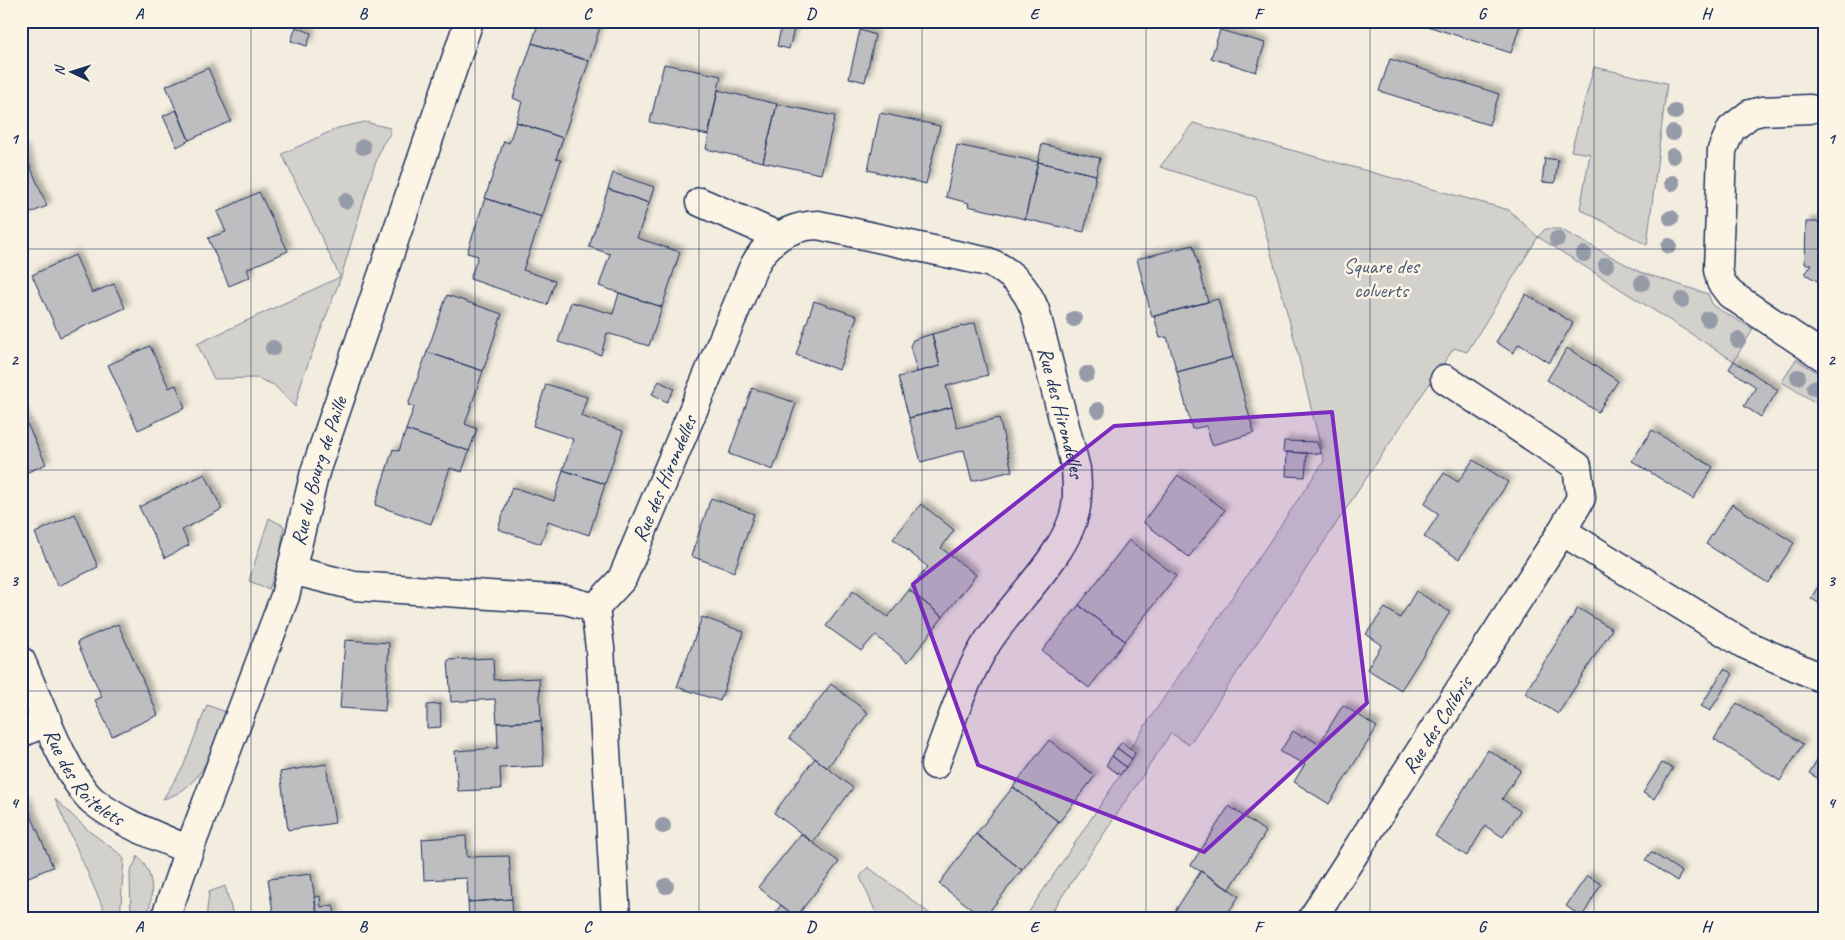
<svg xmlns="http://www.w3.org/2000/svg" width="1845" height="940" font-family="Caveat,sans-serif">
<defs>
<filter id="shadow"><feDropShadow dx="4.5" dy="-4.5" stdDeviation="2.5" flood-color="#0004"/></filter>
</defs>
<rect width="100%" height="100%" fill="#f3ede0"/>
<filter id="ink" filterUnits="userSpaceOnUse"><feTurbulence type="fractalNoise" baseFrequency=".02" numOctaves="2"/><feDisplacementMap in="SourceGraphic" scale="10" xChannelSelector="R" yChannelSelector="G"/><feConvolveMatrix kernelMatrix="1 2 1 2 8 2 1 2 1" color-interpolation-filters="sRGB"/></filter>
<g filter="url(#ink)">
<path fill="#d3d1cc" stroke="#778095" d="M1594,67L1667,83L1647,245L1580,209L1590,154L1571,151Z
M365,122L390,128V134L382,145L373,170L341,277L303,377L295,407L274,385L257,378L214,379L197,344L340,277L282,154L338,128Z
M1193,123L1509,210L1538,237L1545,229H1560L1640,272L1708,294L1713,306L1753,329L1734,361L1538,237L1467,352L1454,348L1419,399L1189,745L1171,733L1047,919H1024L1135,753L1130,748L1324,461L1295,342L1256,197L1160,167Z
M1796,359L1824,377V408L1782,382Z
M269,518L284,526L279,562L269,589L249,581Z
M207,705L226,712C212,748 204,788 163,799L183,767Z
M55,799L89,831L120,854L124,859L120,919H108Z
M138,856C156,877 153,893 147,919H131L130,873Z
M868,867L937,919H879L860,877Z
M225,886L234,919H206L209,892Z"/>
<path fill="#bebec0" stroke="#1b2f5e" filter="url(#shadow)" d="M385,21H403L401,27Z
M539,21H602L589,61L532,43Z
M770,21H796L789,49L777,46L782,24Z
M1412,21H1519L1521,22L1511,53Z
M296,27L311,33L307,46L291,41Z
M860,30L875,35L865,82L849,78Z
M1220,30L1265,43L1256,72L1211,58Z
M532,43L589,61L563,138L516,122L522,102L513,98Z
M1390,59L1499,94L1489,125L1379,91Z
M664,64L721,76L708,135L650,122Z
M208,68L231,121L189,140L166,86Z
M718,90L777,104L763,162L706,149Z
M777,104L835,116L821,174L763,162Z
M177,110L189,140L177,147L163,116Z
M880,113L940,126L926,184L868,170Z
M516,122L563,138L556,159L561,160L542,217L485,198L504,141L509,143Z
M1042,144L1100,158L1096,175L1038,162Z
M957,145L1038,162L1025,219L968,206L969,203L946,197Z
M23,149L47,206L21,217V150Z
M1545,158L1558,160L1555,183L1542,182Z
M1038,162L1096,175L1084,232L1025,219Z
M613,173L654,187L649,203L608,189Z
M608,189L649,203L637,238L680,252L662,307L599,286L610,254L589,247Z
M259,192L288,251L247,269L250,277L229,286L208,238L226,232L217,212Z
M485,198L542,217L523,270L555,281L547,305L470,279L478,256L467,253Z
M1806,222H1824V285L1805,274L1812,264H1805Z
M1193,245L1208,302L1152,317L1137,259Z
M75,255L92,293L114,284L125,308L60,337L32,275Z
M619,293L662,307L649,346L607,333L601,355L558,342L571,302L613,314Z
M1526,294L1573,323L1549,363L1519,344L1513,353L1496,342Z
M447,295L502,314L483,371L427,352Z
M1218,299L1233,357L1177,372L1167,337L1160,338L1154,316Z
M814,301L857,316L839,370L796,355Z
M975,323L988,375L946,386L952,407L909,418L898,377L940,366L932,334Z
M932,334L940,366L917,372L910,346L913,340Z
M150,346L169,388L176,385L185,408L138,430L108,365Z
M1567,348L1618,381L1598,412L1547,380Z
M427,352L483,371L465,424L477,429L469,451L406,430L414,407L408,405Z
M1233,357L1254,433L1212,445L1206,426L1192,429L1177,372Z
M1734,361L1778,390L1761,417L1744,406L1756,387L1729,369Z
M659,381L674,389L667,402L652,394Z
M546,384L587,397L581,416L623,431L605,484L563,470L573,439L533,426Z
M752,388L796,403L773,470L729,454Z
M952,407L957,428L999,418L1012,471L972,481L964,450L921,462L909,418Z
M21,411L46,464L21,475Z
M406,430L469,451L462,472L450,468L431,524L375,505L393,449L399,451Z
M1652,430L1713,467L1693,499L1632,461Z
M1284,441L1317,442L1321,454L1283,452Z
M1287,452L1307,453L1305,477L1286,476Z
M1473,460L1508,482L1459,559L1424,537L1439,514L1424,504L1444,473L1458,482Z
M563,470L605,484L589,535L548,521L541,544L498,529L512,487L554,501Z
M205,474L222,509L182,530L189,545L165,558L139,507Z
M1178,475L1225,510L1189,557L1143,522Z
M711,498L754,514L734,572L691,556Z
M921,504L954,530L941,548L976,575L943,617L909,590L928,567L893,539Z
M1732,504L1794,543L1768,583L1706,544Z
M75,514L98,567L58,586L35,533Z
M1129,540L1176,576L1125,641L1079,605Z
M1824,577V607L1811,598Z
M909,590L943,617L908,662L875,635L861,651L826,626L853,591L888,617Z
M1416,591L1450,612L1401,690L1367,669L1382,645L1366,634L1385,608L1400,618Z
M1079,605L1125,641L1089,688L1042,651Z
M1578,608L1612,629L1558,714L1525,693Z
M702,617L744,632L720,701L677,687Z
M118,624L158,715L112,736L95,700L102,697L77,642Z
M345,640L389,643L385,711L340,708Z
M493,658L494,680L539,678L541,721L497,723L495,699L451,702L448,660Z
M1724,669L1733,674L1710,711L1701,706Z
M831,684L868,713L827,768L789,738Z
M1737,703L1803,744L1780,781L1714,739Z
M440,704L441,727L427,728V705Z
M1343,705L1377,727L1329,804L1294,782L1305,764L1280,752L1293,731L1302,737L1304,735L1319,744Z
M541,721L544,766L500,768L501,789L458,791L455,751L498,748L497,723Z
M1049,740L1095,776L1059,822L1013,787Z
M1122,742L1135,753L1132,759L1117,748Z
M1117,748L1132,759L1126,767L1112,756Z
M1824,749V782L1809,773Z
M1488,750L1521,770L1502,799L1520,811L1503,837L1485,826L1467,856L1435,836Z
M1112,756L1126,767L1120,775L1106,765Z
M815,758L853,788L813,842L774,813Z
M1662,763L1673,768L1654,799L1643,793Z
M326,764L335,823L288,830L280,772Z
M1013,787L1059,822L1022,870L976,834Z
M25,801L53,867L21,880V803Z
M1229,806L1266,832L1229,890L1191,865Z
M801,834L839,862L796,917L758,887Z
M976,834L1022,870L984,918L939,884Z
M466,836L467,857L509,856L512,899L468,902L467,878L424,880L422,839Z
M1651,852L1682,872L1677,881L1645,860Z
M1201,871L1239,896L1224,919H1170Z
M311,874L318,919H274L268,879Z
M1587,876L1601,884L1582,917L1566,906Z
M320,896L321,907L333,905L336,919H318L314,897Z
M512,899L513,919H469L468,902Z
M781,905L796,917L798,919H771Z"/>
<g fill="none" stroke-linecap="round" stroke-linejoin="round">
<g stroke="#1b2f5e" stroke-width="31">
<g id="minor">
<path d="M1810,109L1762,111L1750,114L1731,129L1722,150L1718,270L1721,282L1730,294L1824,357"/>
<path d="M700,202L778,236"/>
<path d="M1445,379L1577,466L1581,498L1562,531"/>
<path id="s1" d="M291,570L355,586L566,600L595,608L622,579L753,268C767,240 788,226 818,225L988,262C1011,271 1026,287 1035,310L1076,469C1077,482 1078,494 1076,507C1068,555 1010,604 985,646C963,683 950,725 935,765"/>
<path d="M595,608L600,648L616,919"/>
<path id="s2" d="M21,661C37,697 66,778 93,801C120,823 157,836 189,850"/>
<path d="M21,733L48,721"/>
<path id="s3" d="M165,919L189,850L285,596L315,472L469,21"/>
<path id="s4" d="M1312,919L1562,531L1744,644L1824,679"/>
</g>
</g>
<use href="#minor" stroke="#fcf5e5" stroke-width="28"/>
</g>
<g fill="#969ba8">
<circle cx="1675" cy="112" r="8"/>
<circle cx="1673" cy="133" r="8"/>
<circle cx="363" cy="147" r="8"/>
<circle cx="1673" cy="156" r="8"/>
<circle cx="1672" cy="183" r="8"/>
<circle cx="346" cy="201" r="8"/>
<circle cx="1671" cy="218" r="8"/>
<circle cx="1557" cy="239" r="8"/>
<circle cx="1669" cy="246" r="8"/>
<circle cx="1584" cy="254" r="8"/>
<circle cx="1606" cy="265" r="8"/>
<circle cx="1642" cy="283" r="8"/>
<circle cx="1682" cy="300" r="8"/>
<circle cx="1074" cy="319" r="8"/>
<circle cx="1708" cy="319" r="8"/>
<circle cx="1738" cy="340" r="8"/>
<circle cx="273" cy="348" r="8"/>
<circle cx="1087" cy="374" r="8"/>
<circle cx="1798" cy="377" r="8"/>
<circle cx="1814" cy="388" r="8"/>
<circle cx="1098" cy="410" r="8"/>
<circle cx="663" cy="826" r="8"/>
<circle cx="666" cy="886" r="8"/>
</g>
</g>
<path fill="#7b2cbf" fill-opacity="0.2" stroke="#7b2cbf" stroke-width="4" stroke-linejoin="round" d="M1332,412L1367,703L1204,852L978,765L913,584L1114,426Z"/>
<path fill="none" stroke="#1b2f5e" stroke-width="1" stroke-opacity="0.55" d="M251,21V919M475,21V919M699,21V919M922,21V919M1146,21V919M1370,21V919M1594,21V919M21,249H1824M21,470H1824M21,691H1824"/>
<g text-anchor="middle" stroke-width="5" stroke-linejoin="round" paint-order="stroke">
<g font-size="21" fill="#49587a" stroke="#fcf5e5">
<text x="1381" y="273">Square des<tspan x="1381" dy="24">colverts</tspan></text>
</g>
<g font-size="21" fill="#1b2f5e" stroke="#fcf5e5">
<text dy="7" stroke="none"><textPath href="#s1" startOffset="1116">Rue des Hirondelles</textPath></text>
<text dy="7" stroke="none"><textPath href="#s3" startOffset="474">Rue du Bourg de Paille</textPath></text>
<text dy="7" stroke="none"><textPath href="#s1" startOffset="456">Rue des Hirondelles</textPath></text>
<text dy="7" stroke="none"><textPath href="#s4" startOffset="231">Rue des Colibris</textPath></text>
<text dy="7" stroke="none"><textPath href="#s2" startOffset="134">Rue des Roitelets</textPath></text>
</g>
</g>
<rect width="1845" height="940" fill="none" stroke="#fcf5e5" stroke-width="55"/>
<g transform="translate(72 72) rotate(274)" stroke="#fcf5e5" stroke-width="4" paint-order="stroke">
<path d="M0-4L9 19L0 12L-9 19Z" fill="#1b2f5e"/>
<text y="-8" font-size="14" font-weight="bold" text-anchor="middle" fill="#1b2f5e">N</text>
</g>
<rect x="28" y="28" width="1790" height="884" fill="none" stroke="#1b2f5e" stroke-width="2"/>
<g font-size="16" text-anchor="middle" font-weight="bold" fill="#1b2f5e">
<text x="139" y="19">A</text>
<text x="363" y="19">B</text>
<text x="587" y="19">C</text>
<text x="811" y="19">D</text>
<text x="1034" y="19">E</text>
<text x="1258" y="19">F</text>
<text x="1482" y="19">G</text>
<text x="1706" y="19">H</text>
<text x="14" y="144">1</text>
<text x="1831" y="144">1</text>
<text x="14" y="365">2</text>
<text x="1831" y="365">2</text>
<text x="14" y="586">3</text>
<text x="1831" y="586">3</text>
<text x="14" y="808">4</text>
<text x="1831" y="808">4</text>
<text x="139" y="932">A</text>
<text x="363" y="932">B</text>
<text x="587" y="932">C</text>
<text x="811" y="932">D</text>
<text x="1034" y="932">E</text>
<text x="1258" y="932">F</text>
<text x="1482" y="932">G</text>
<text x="1706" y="932">H</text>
</g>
</svg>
